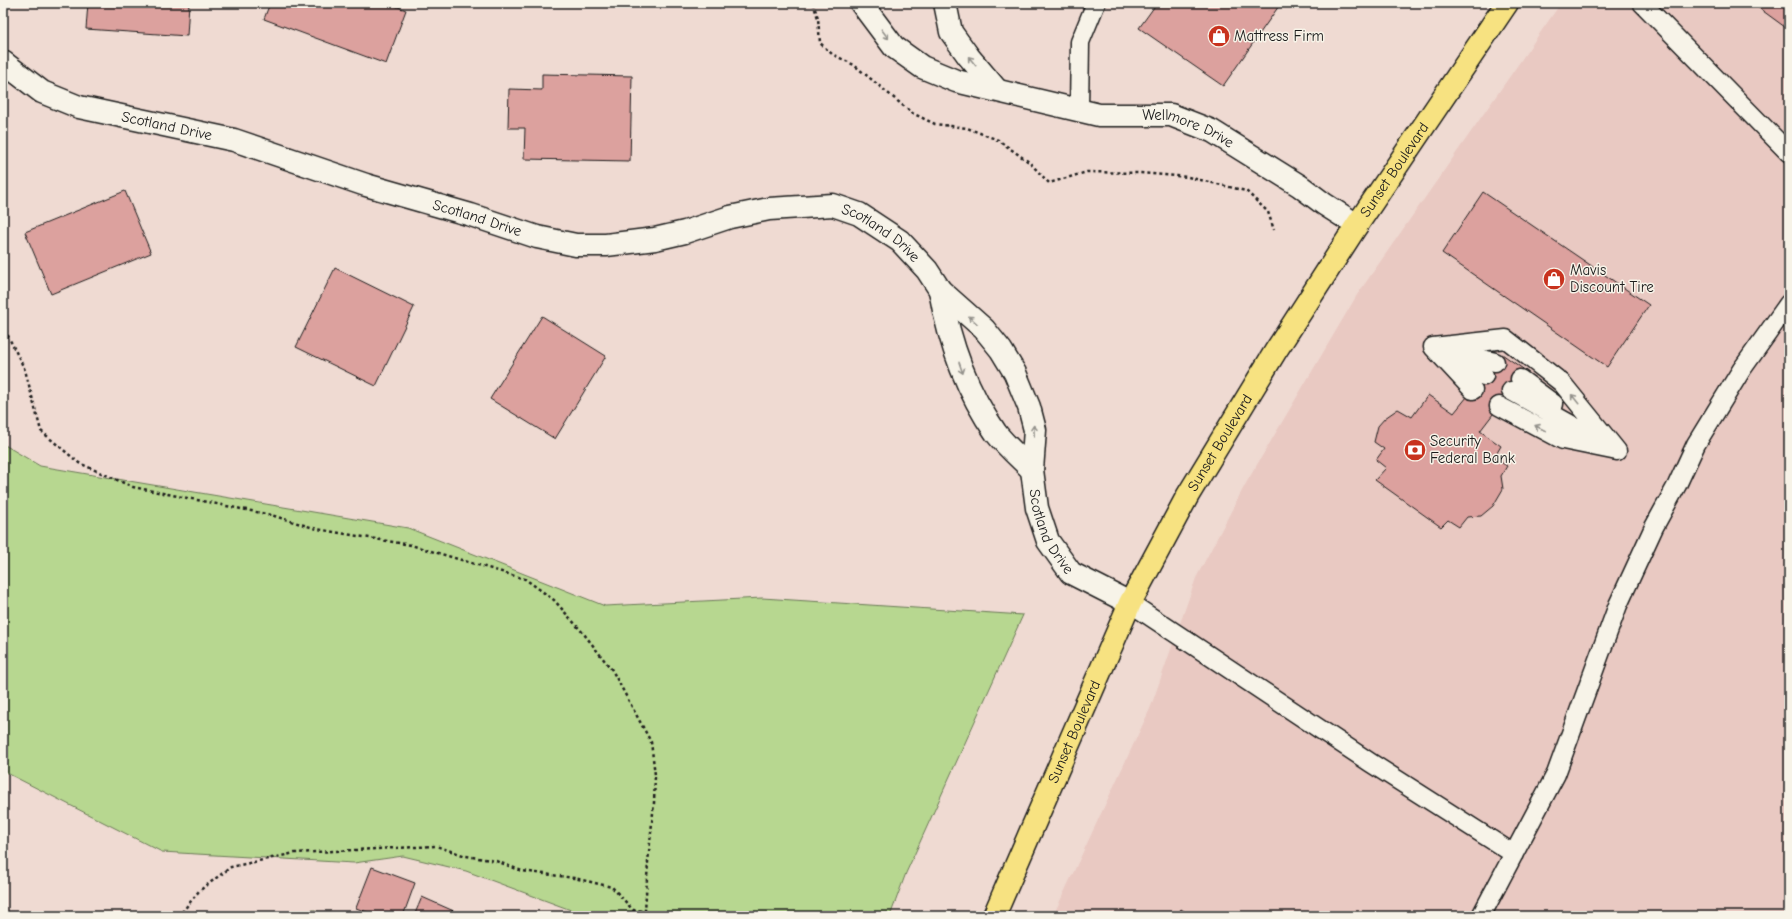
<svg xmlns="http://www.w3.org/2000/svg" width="1792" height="919" font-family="'Comic Neue',sans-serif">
<rect width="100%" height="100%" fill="#efdad2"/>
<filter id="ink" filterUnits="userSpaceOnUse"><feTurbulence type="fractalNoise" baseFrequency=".025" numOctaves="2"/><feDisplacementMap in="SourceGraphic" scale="8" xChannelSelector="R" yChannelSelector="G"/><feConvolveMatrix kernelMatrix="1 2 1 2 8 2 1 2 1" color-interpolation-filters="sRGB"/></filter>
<g filter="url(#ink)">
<path fill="#e9c9c2" d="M1561,3H1789V916H1053L1150,709L1196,578L1245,485L1357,295Z"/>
<path fill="#b7d790" stroke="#6a7a56" d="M3,444L40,466L408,528L605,606L762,598L1023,615L906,873L890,916H587L466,871L403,856L354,863L162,852L3,771Z
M315,910L323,916H278L282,913Z"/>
<path fill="#dca19e" stroke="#1c1c1c" d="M88,3H189L187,36L86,29Z
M270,3H387L406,10L386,64L264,19Z
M1157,3H1281L1223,86L1139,28Z
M1752,3H1789V30Z
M542,74L632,76L630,161L524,159L525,128H508L509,89L542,90Z
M125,191L151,253L51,294L25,232Z
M1483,192L1649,305L1607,367L1442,253Z
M335,268L414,307L376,386L296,347Z
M542,316L606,356L555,439L490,399Z
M1502,354L1526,371L1480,431L1501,446L1494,458L1507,466L1501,476L1503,489L1493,506L1481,516L1467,517L1459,527L1448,520L1441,527L1375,480L1386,468L1376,460L1384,449L1374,442L1378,426L1385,418L1398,409L1412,417L1428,395L1454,413Z
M372,867L415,883L403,916H378L356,908Z
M422,897L465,916H414Z
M1181,909L1191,916H1177Z"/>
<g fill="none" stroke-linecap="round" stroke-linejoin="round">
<g stroke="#1c1c1c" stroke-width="21">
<path id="service" d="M1642,3L1789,153
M1079,110L1080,42L1096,3
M1433,347L1506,339L1562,383L1617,451
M1433,347L1473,390
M1445,350L1495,362
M1453,358L1484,376
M1520,379L1554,404
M1511,391L1604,443
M1499,406L1563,440L1617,451
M1130,603L1371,763L1514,854
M1481,916L1556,774L1618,605L1654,527L1677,485L1696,444L1742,369L1789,303"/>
</g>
<g stroke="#1c1c1c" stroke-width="25">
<g id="minor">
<path id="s1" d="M861,3L894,47L922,67L956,81L1099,115H1171L1212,131L1300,186L1324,204L1357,225"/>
<path d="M945,3L951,32L969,57L997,90"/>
<path id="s2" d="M3,62L42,92L79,107L234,140L366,185L471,215L537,237L576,245H606L655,239L685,232L730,217L769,209L833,205L859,214L900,241L927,270L940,290L984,329L1001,350L1015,373L1029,407L1035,430L1032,470L1037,508L1048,541L1071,573L1130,603"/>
<path d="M940,290C949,342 965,389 996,433C1006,446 1020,458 1032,470"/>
</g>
</g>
<g stroke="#1c1c1c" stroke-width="25">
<g id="primary">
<path id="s3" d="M994,916L1130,603L1188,495L1275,352L1357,225L1507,3"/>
</g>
</g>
<path stroke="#1c1c1c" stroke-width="2.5" stroke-dasharray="3 3" stroke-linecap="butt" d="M813,3L818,18L820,43L832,54L854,65L912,113L935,124L967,128L998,140L1029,162L1049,183L1087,172L1140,173L1188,177L1246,191L1268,212L1274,230
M3,324L10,340L25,370L41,431L79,463L133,487L271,515L317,529L411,545L525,579L554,600L584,634L612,670L651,742L655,775L654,803L648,862L645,911L633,910L612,887L574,878L522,871L496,861L466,856L436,846L295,853L231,867L199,891L179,916"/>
<use href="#service" stroke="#f7f3e8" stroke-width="18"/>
<use href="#minor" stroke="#f7f3e8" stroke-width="22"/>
<use href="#primary" stroke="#f7e281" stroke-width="22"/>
</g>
<defs><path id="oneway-shaft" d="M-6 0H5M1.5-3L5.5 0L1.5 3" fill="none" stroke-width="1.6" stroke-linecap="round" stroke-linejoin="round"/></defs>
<g stroke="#94928c">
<use href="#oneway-shaft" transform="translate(885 34) rotate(53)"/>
<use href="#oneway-shaft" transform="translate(972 61) rotate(-129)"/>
<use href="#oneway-shaft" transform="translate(973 320) rotate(-138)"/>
<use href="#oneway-shaft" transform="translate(961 368) rotate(71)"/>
<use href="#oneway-shaft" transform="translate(1575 399) rotate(-129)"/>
<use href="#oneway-shaft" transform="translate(1540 428) rotate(-153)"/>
<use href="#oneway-shaft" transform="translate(1034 431) rotate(-93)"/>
</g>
</g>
<defs>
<g id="shop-disc" transform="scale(1.15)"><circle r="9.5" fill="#c8321e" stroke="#f7f3e8"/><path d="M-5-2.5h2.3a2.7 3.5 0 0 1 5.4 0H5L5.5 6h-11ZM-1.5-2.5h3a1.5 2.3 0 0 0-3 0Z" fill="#fff"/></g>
<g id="bank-disc" transform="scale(1.15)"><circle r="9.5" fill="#c8321e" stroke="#f7f3e8"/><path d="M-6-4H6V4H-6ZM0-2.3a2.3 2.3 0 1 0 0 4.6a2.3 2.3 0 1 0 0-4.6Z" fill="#fff"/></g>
</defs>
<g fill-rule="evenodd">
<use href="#shop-disc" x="1219" y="36"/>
<use href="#shop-disc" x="1554" y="279"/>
<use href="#bank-disc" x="1415" y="450"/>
</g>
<g text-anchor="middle" stroke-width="3" stroke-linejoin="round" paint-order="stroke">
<g font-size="15" fill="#1c1c1c" stroke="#f7f3e8" text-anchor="start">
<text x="1234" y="41">Mattress Firm</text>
<text x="1570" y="275">Mavis<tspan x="1570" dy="17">Discount Tire</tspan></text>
<text x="1430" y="446">Security<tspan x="1430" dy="17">Federal Bank</tspan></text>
</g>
<g font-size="15" fill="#1c1c1c" stroke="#f7f3e8">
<text dy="5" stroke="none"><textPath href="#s2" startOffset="179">Scotland Drive</textPath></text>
<text dy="5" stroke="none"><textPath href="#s1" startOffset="365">Wellmore Drive</textPath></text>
<text dy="5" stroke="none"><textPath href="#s3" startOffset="849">Sunset Boulevard</textPath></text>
<text dy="5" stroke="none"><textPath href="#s2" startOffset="503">Scotland Drive</textPath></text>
<text dy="5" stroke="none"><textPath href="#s2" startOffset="923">Scotland Drive</textPath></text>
<text dy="5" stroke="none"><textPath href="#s3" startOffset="525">Sunset Boulevard</textPath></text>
<text dy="5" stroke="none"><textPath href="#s2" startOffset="1286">Scotland Drive</textPath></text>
<text dy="5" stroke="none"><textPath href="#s3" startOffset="201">Sunset Boulevard</textPath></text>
</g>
</g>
<rect width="1792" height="919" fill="none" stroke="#f7f3e8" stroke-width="16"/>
<rect x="8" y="8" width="1776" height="903" fill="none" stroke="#1c1c1c" stroke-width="1.5" filter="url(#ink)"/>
</svg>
